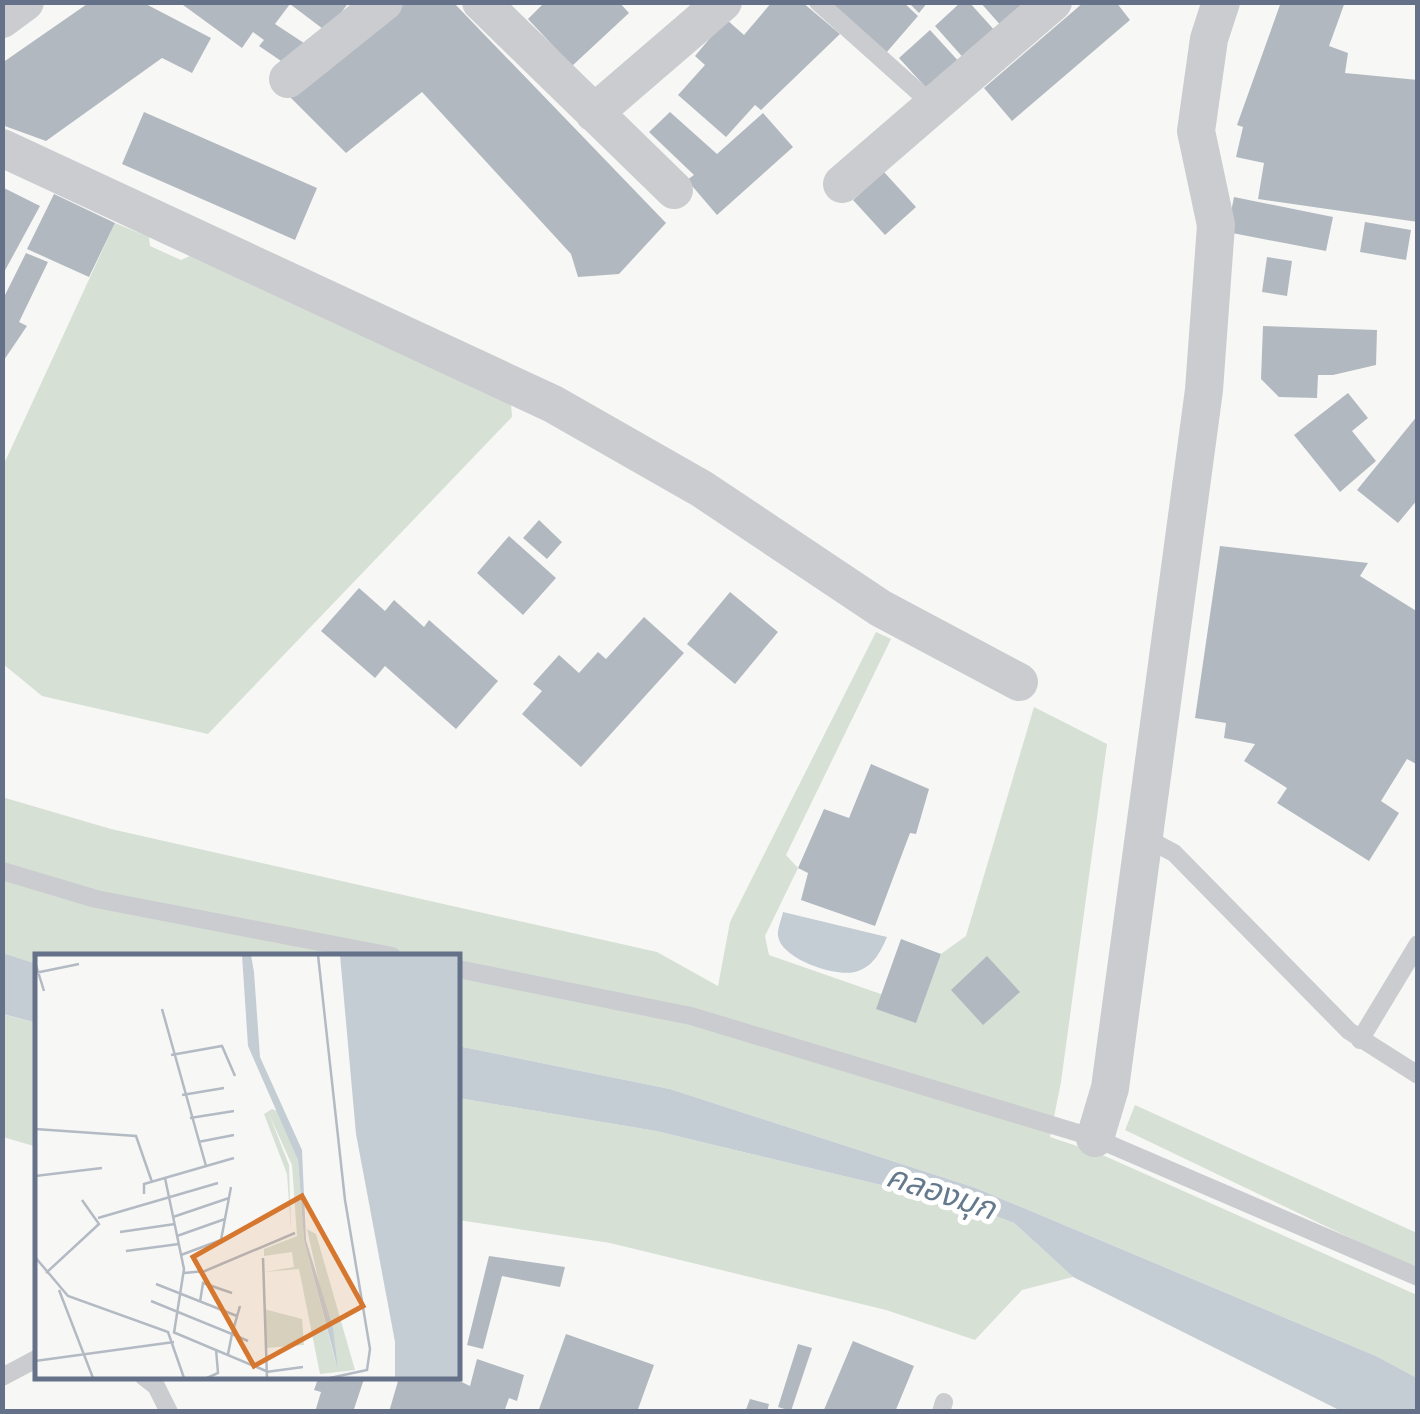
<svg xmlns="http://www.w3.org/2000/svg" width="1420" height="1414" font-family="Manrope,'Noto Sans Thai',sans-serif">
<rect width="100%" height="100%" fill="#f7f8f5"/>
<path fill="#d7e0d5" d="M115,223L149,237L150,246L181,260L190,256L511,403L512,417L208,734L42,696L3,664V466Z
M876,632L891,639L786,855L798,868L765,936L769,955L921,1008L941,954L966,936L1034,707L1107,744L1061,1082L1050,1137L1098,1153L1417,1295V1378L1376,1356L976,1188L670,1089L458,1046V956H38L37,964L3,953L2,797L111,829L657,952L718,986L730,922Z
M2,1014L37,1023V1147L3,1137Z
M458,1098L656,1131L969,1206L1014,1223L1073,1277L1022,1290L975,1340L886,1310L610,1243L458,1220Z
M1135,1105L1417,1233V1270L1125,1130Z"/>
<path fill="#c5cdd4" d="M783,912L887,937C880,953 873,967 855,972C835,977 781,959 778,936C777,929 782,918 783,912Z
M3,953L37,964V1023L3,1014Z
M458,1046L670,1089L976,1188L1376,1356L1417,1378V1411H1341L1073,1277L1014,1223L969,1206L656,1131L458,1098Z"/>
<path fill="#b2b8c0" d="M90,2H142L211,38L192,73L162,58L46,141L2,125V63Z
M179,2H349L327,32L290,4L275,24L310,47L287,65L259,46L264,40L253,32L242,48Z
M403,2H453L666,223L619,274L578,277L571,254L422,92L346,153L289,96Z
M545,2H619L629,13L572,66L528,19Z
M772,2H802L840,34L761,110L755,105L726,137L678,95L705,65L695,56L726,19L744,35Z
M828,2H903L918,16L886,53Z
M908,2H928L919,13Z
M961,2H969L997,33L967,62L935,26Z
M980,2H1030L1003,28Z
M1084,2H1116L1130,20L1012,121L984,88Z
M1281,2H1345L1329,46L1348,53L1345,73L1418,80V222L1258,199L1264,163L1236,157L1243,127L1237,125Z
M930,30L962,65L931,93L899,58Z
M144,112L317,188L295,240L122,164Z
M670,112L717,154L763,113L793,147L717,215L687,180L694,175L649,132Z
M884,172L916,207L885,235L853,200Z
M2,187L40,206L2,276Z
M54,194L115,223L89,277L27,249Z
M1234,197L1333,217L1326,251L1227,232Z
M1365,222L1411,230L1406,260L1360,252Z
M26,253L48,262L19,322L27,326L2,363V301Z
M1267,257L1292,261L1287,296L1262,292Z
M1263,326L1377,330L1376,365L1333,375H1318L1317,398L1279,397L1261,379Z
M1348,393L1368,418L1352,431L1376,461L1340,492L1294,435Z
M1418,415V499L1398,523L1357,490Z
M539,520L562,542L547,559L523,538Z
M509,536L556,578L523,615L477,573Z
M1220,546L1368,563L1360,576L1418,612V765L1407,759L1381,801L1399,813L1369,861L1277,803L1287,788L1244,761L1255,744L1224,738L1226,723L1195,718Z
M359,588L385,611L394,600L424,627L429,620L498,681L456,729L385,666L375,678L321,631Z
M730,592L778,632L735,684L687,644Z
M644,617L684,653L581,767L522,714L542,691L533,684L559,655L579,673L598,652L606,659Z
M871,764L929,789L916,834L910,833L875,926L801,900L808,873L798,868L824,809L849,818Z
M901,939L941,954L916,1023L876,1009Z
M987,956L1020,992L983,1025L951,990Z
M489,1256L565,1267L560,1287L502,1276L483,1349L467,1345Z
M566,1334L654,1365L637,1412H538Z
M853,1341L914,1366L895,1412H823Z
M798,1344L812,1348L791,1411L778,1407Z
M477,1359L524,1375L517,1401L509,1398L504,1412H389L398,1381L403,1376H449L470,1386Z
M319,1376H365L353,1412H315L321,1392L314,1390Z
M750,1399L769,1404L767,1412H745Z"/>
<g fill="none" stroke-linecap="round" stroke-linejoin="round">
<path stroke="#caccd0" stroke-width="18" d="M818,2L933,105
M1144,837L1174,853L1349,1031L1418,1075
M2,871L96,899L392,956
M458,969L691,1016L1095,1138L1418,1277
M1360,1040L1418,944
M143,1376L156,1386L169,1412
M2,1377L38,1358
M941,1412L944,1402"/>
<path stroke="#caccd0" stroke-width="38" d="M481,2L674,190
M2,19L25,2
M288,79L384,2
M594,113L723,2
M2,148L553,404L702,489L880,608L1019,682
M842,184L1053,2
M1095,1138L1110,1088L1204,390L1216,225L1196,131L1209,39L1221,2"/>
</g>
<g text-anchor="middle" stroke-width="10" stroke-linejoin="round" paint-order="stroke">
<g font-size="32" font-style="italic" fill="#64798b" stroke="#fff">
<text transform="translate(941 1192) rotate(18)" y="11">คลองมุก</text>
</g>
</g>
<g transform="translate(35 954)">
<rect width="425" height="425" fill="#f7f8f5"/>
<path d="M237,155L244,158L263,206L269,286L299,402L303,414L272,275L281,280L320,416L285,420L264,315L230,318L259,313L257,298L229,302V295L262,282L257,211L234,160L254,211L256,277L252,220L229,160ZM229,355L267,365L269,391L231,394Z" fill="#d7e0d5"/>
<path d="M207,1H216L219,18L225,103L267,196L271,286L298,374L303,416L269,286L263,206L213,92ZM305,1H425V424H360V388L321,180Z" fill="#c5cdd4"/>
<path fill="none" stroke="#b3bac4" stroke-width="2.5" d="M283,1L310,246L335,395L332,416L295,424M0,8L9,37M0,19L44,10M127,55L171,212M136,101L187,92L200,122M147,141L189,134M155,164L199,157M0,175L101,182L117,228M163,188L199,181M0,222L67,214M130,224L149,315L139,379M109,240V230L199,204M138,263L194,244M63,264L183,229M85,278L140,270M142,282L190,265M91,297L144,290M146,301L186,286L196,233M0,303L33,342L133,378L149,424M228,304L232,424M11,319L64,270L47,246M149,319L170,317L260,279M121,330L202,362M24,336L58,424M116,347L197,380L193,400M165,348L168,329L197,339M205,352L197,380L213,387M138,378L231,417M0,407L139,388M231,418L268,413M172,424L183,419L181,395"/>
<path fill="#d6772f" fill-opacity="0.15" stroke="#d6772f" stroke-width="5" d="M267,242L328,352L219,412L158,303Z"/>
<rect width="425" height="425" fill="none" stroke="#647189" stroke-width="5"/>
</g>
<rect width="1420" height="1414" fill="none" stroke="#647189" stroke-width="10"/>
</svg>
